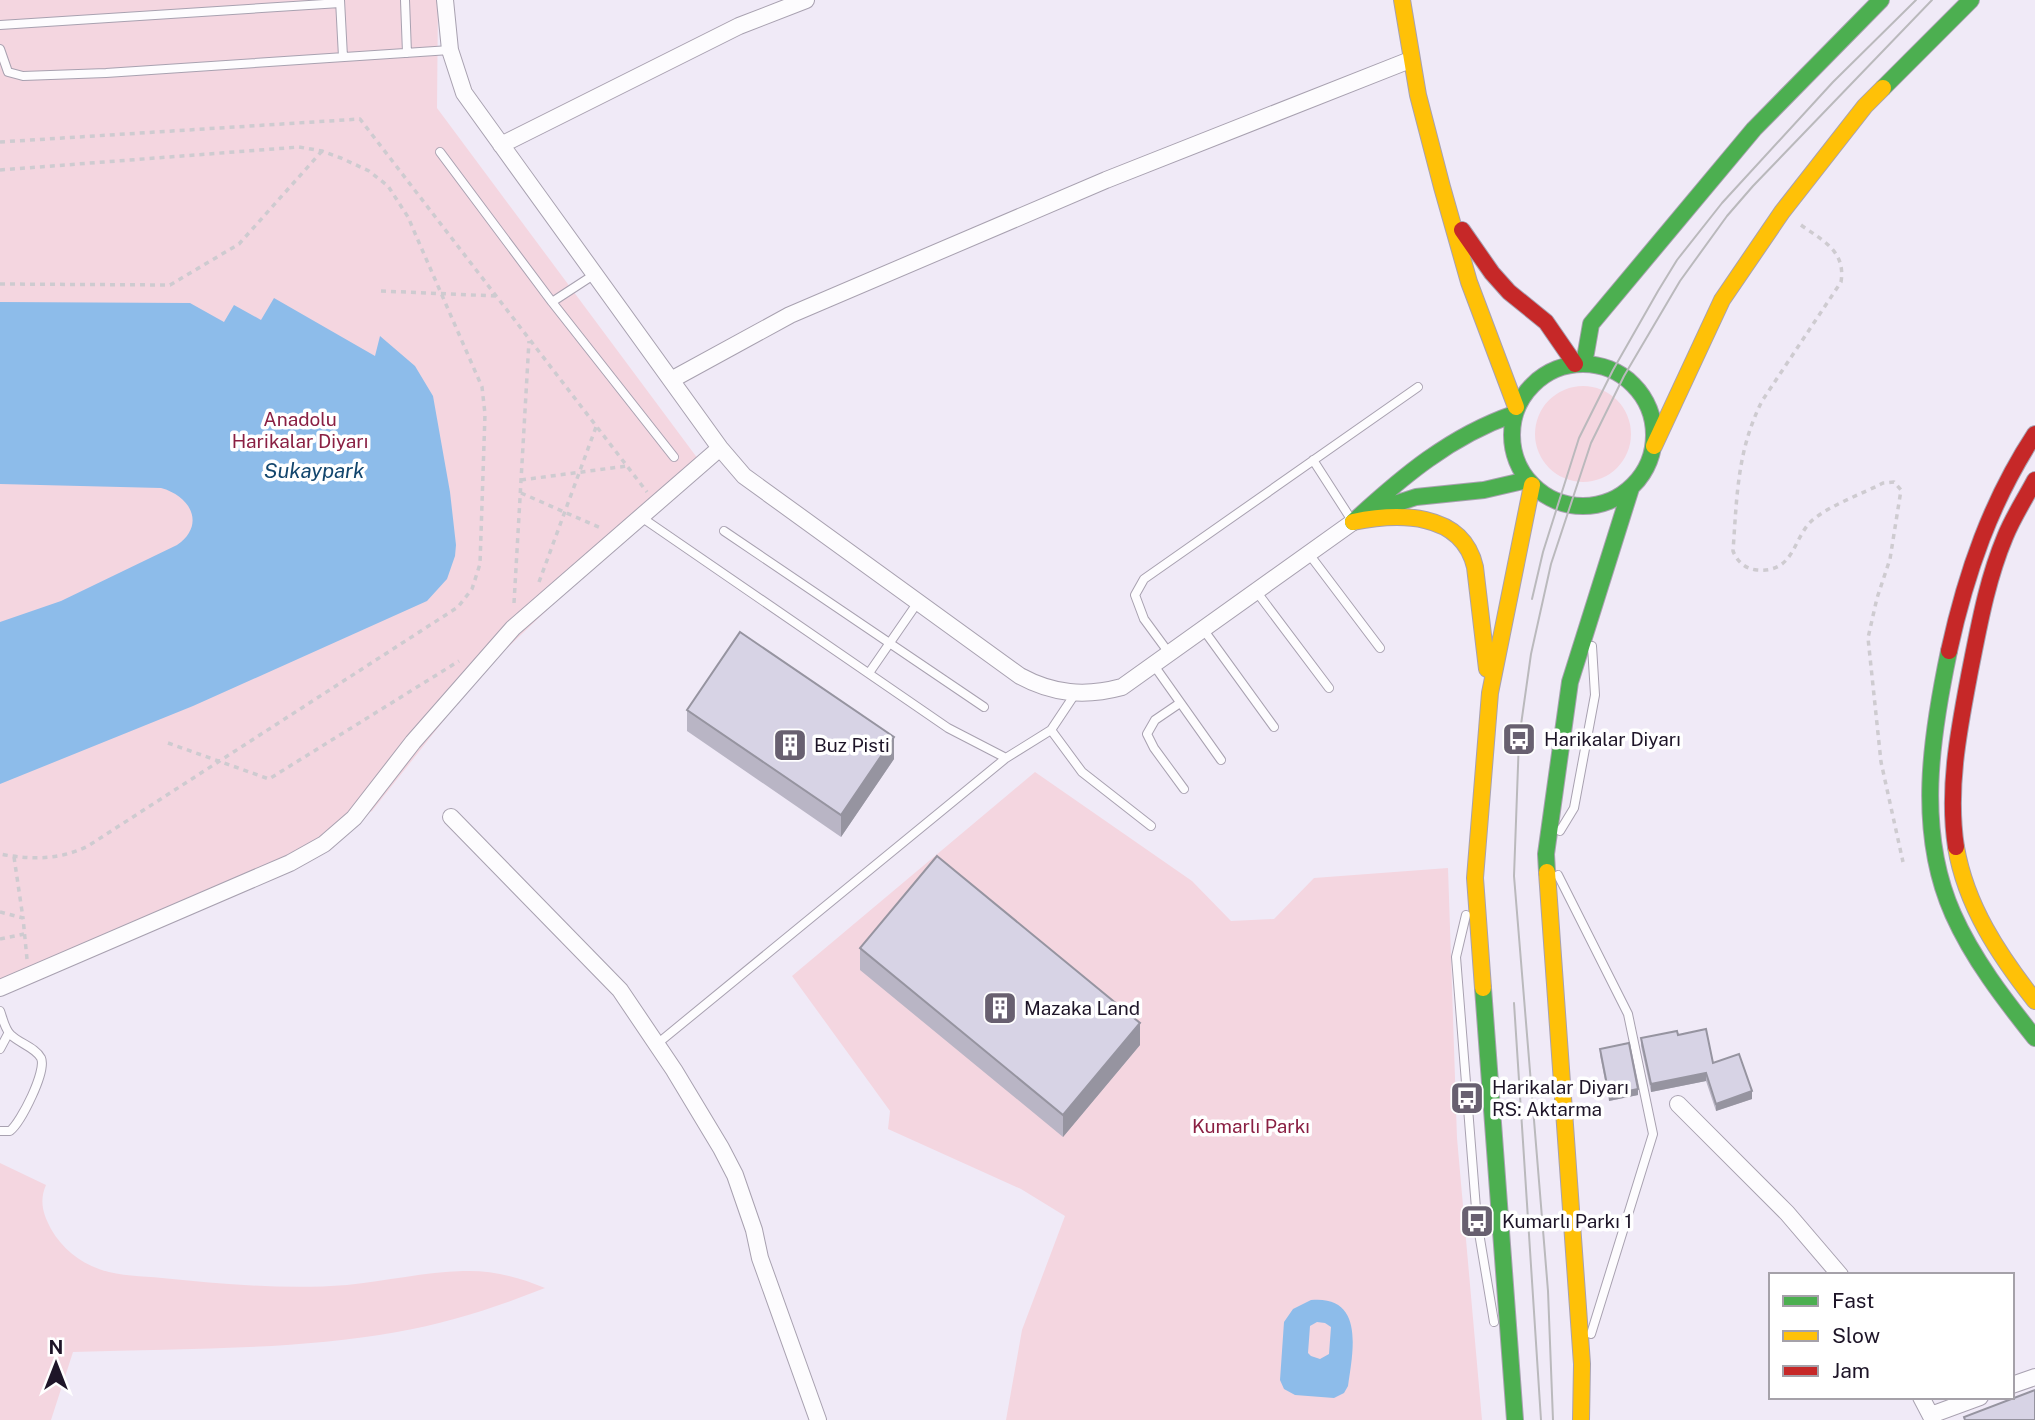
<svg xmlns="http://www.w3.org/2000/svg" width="2035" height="1420" font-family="'Public Sans',sans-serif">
<rect width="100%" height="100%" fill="#f0eaf7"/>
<path fill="#f4d6e0" d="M0,0H438L437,108L701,463L482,672L372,811L132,935L0,991Z
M1535 434a48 48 0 1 1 96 0a48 48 0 1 1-96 0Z
M1035,772L1192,881L1231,921L1274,919L1314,878L1448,868L1457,1138L1482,1420H1006L1022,1330L1065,1216L1021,1189L888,1129L890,1111L792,976Z
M0,1163L46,1185C39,1201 43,1214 51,1229C62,1248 79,1262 99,1269C118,1276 141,1276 162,1278C223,1284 285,1290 347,1285C386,1281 425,1272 463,1271C492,1270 519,1277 545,1288C497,1307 448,1323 397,1332C291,1351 181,1348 73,1352L51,1420H0Z"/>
<path fill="#8dbcea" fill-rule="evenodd" d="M274,298L375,356L380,336L415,366L433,396L450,492L456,545L455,556L447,579L427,601L193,706L0,784V622L61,601L177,545C206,525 191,496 161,488L0,484V302L190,303L224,322L234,305L261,320Z
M1311,1300C1365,1295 1353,1351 1348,1386L1344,1393L1334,1398L1295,1395L1284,1389L1280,1380L1284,1322L1293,1309ZM1317,1322L1325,1323L1331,1327L1329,1354L1320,1359L1311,1356L1308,1353L1310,1326Z"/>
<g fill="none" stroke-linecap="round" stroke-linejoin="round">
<g stroke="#a8a1b0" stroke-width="10">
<path id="lane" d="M340,0L343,57
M405,0L407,53
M0,25L340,3
M0,49L8,72L23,76L106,73L450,50
M440,152L552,302L674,457
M552,302L595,274
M1313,460L1351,519
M641,517L948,728L1006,758
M724,531L984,707
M1309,554L1380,648
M1256,591L1329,688
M1203,629L1274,727
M1169,653L1144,619L1135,595L1144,579L1418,387
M1153,664L1221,760
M869,673L918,602
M1180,703L1155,720L1147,734L1154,748L1184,789
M1051,730L1082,772L1151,826
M1560,831L1574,808L1595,695L1592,646
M1558,875L1628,1014L1653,1134L1591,1334
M1466,915L1456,957L1477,1221L1494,1322
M0,1011C3,1019 5,1030 11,1035C19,1043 36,1048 41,1058C47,1071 21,1122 10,1131H0
M657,1044L1006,758L1051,730L1075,694
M0,1049L8,1034"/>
</g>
<g stroke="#a8a1b0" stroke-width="18">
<path id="street" d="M445,0L450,50L464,93L720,448L744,476L1020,676C1053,694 1085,697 1122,687L1353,522
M501,145L739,26L806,0
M671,380L790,315L1106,180L1410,60
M451,817L620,990L674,1070L721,1148L735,1175L754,1230L760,1258L818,1420
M0,988L290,863L324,844L354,818L413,742L513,628L720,448
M1678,1104L1787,1213L1840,1275
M2012,1385L2035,1377
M1921,1397L1933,1420
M1931,1415L1980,1397"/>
</g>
<g stroke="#a8a1b0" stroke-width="18">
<path id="fast" d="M1883,88L1971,0
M1512 435a71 71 0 1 1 142 0a71 71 0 1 1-142 0Z
M1584,364L1591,324L1754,129L1881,0
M1379,509L1416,497L1484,490L1527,480
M1353,522C1402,477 1450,436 1514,414
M1949,651C1931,737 1916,831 1953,914C1973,959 2004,999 2035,1038
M1547,872L1546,854L1570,682L1631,488
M1483,988L1515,1420"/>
</g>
<g stroke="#a8a1b0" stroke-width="18">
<path id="slow" d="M1402,0L1418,95L1442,187
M1442,187L1469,282L1516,407
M1654,446L1722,300L1782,212L1865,106L1883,88
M1353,522C1397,513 1462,511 1475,567L1487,669
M1956,847C1966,906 1999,955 2035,1001
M1547,872L1582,1364L1581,1420
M1483,988L1475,878L1490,693L1532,485"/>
</g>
<g stroke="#a8a1b0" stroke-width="18">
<path id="jam" d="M1462,230L1492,273L1509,292L1546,322L1575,364
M1949,651C1966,573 1991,501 2035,434
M1956,847C1947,788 1959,729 1970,671C1979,626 1987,580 2005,537C2013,517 2025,499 2035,480"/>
</g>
<path stroke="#cecbd0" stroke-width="3.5" stroke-dasharray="5 5" stroke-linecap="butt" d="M0,142L360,119L647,492
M0,170L299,147L322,151L341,158L369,171L388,186L408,217L417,238L482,387L485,414L480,564L472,589L458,607L88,846C60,860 31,860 0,854
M1801,225C1823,241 1846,251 1841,282L1762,401C1737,451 1737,496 1733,551C1737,561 1745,569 1757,570C1797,573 1792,535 1815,518C1833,504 1862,494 1883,483L1894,482L1901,490L1890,559L1877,598L1868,638L1881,762L1903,862
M0,284L170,285L239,244L322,151
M381,291L496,296
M521,480L627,466
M521,493L601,528
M539,582L596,427
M514,603L529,341
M168,743L269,779L459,661
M14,857L23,918
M0,912L23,918L27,959
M0,939L24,934"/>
<use href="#lane" stroke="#fdfcfe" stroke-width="8"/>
<use href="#street" stroke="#fdfcfe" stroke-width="16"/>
<use href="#fast" stroke="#4caf50" stroke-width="16"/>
<use href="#slow" stroke="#ffc107" stroke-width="16"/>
<use href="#jam" stroke="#c62828" stroke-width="16"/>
<path stroke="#bab9bc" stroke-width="2" d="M1532,599L1543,552L1579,438L1613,370L1658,291L1677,260L1722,203L1833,82L1916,0
M1514,1003L1541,1420
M1553,1420L1548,1291L1514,876L1519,739L1531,654L1551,564L1591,443L1624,376L1680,281L1727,216L1753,186L1932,0"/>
</g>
<path fill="#b9b5c5" d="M687,710L894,759L841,837L687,731Z
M860,948L1140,1045L1063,1137L860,970Z
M1678,1035L1713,1063L1752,1099L1716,1111L1706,1081L1651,1092L1641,1046V1038Z
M1600,1049L1638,1095L1609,1101L1600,1055Z"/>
<path fill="#9694a0" d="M894,737V759L841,837V815Z
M1140,1023V1045L1063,1137V1115Z
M1706,1073V1081L1651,1092V1084Z
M1638,1089V1095L1609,1101V1095Z
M1752,1091V1099L1716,1111V1104Z"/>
<path fill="#d7d3e5" stroke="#9694a0" stroke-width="2" d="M740,632L894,737L841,815L687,710Z
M937,856L1140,1023L1063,1115L860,948Z
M1706,1029L1713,1063L1739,1054L1752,1091L1716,1104L1706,1073L1651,1084L1641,1038L1677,1031L1678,1035Z
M1629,1043L1638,1089L1609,1095L1600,1049Z
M2035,1390V1420H1965L1964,1417Z"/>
<defs>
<g id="bus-square" transform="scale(1.75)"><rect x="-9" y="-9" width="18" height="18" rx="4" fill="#686070" stroke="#fff"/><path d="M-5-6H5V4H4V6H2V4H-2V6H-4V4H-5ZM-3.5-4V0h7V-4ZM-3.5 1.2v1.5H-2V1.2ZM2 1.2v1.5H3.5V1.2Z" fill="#fff"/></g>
<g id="building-square" transform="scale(1.75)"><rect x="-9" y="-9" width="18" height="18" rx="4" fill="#686070" stroke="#fff"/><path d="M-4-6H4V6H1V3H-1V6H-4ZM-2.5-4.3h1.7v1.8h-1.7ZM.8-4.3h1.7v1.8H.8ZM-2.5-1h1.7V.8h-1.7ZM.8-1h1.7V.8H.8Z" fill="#fff"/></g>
</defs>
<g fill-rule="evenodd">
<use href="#bus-square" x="1519" y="739"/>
<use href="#building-square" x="790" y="745"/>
<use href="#building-square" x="1000" y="1008"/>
<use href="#bus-square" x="1467" y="1098"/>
<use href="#bus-square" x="1477" y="1221"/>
</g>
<g text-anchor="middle" stroke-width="7" stroke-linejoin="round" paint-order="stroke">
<g font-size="19" fill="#8a2043" stroke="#fff">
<text x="300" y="426">Anadolu<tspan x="300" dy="22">Harikalar Diyarı</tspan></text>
<text x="1251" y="1133">Kumarlı Parkı</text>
</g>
<g font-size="19" fill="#1e1528" stroke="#fff" text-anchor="start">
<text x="1544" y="746">Harikalar Diyarı</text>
<text x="814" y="752">Buz Pisti</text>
<text x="1024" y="1015">Mazaka Land</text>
<text x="1492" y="1094">Harikalar Diyarı<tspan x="1492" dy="22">RS: Aktarma</tspan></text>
<text x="1502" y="1228">Kumarlı Parkı 1</text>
</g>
<g font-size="21" font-style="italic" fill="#13466d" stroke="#fff">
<text x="314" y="478">Sukaypark</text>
</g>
</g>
<rect x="1769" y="1273" width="245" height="126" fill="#ffffff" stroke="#a5a1a9" stroke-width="2"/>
<rect x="1783" y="1296" width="35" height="10" fill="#4caf50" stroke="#a5a1a9" stroke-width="2"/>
<text x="1832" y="1308" font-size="21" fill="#1e1528">Fast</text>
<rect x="1783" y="1331" width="35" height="10" fill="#ffc107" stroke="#a5a1a9" stroke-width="2"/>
<text x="1832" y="1343" font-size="21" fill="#1e1528">Slow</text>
<rect x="1783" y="1366" width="35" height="10" fill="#c62828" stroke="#a5a1a9" stroke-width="2"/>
<text x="1832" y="1378" font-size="21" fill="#1e1528">Jam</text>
<g transform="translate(56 1364)" stroke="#ffffff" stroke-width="5" paint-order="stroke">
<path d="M0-5L12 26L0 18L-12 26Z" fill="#1e1528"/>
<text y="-10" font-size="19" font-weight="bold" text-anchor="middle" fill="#1e1528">N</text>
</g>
</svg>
